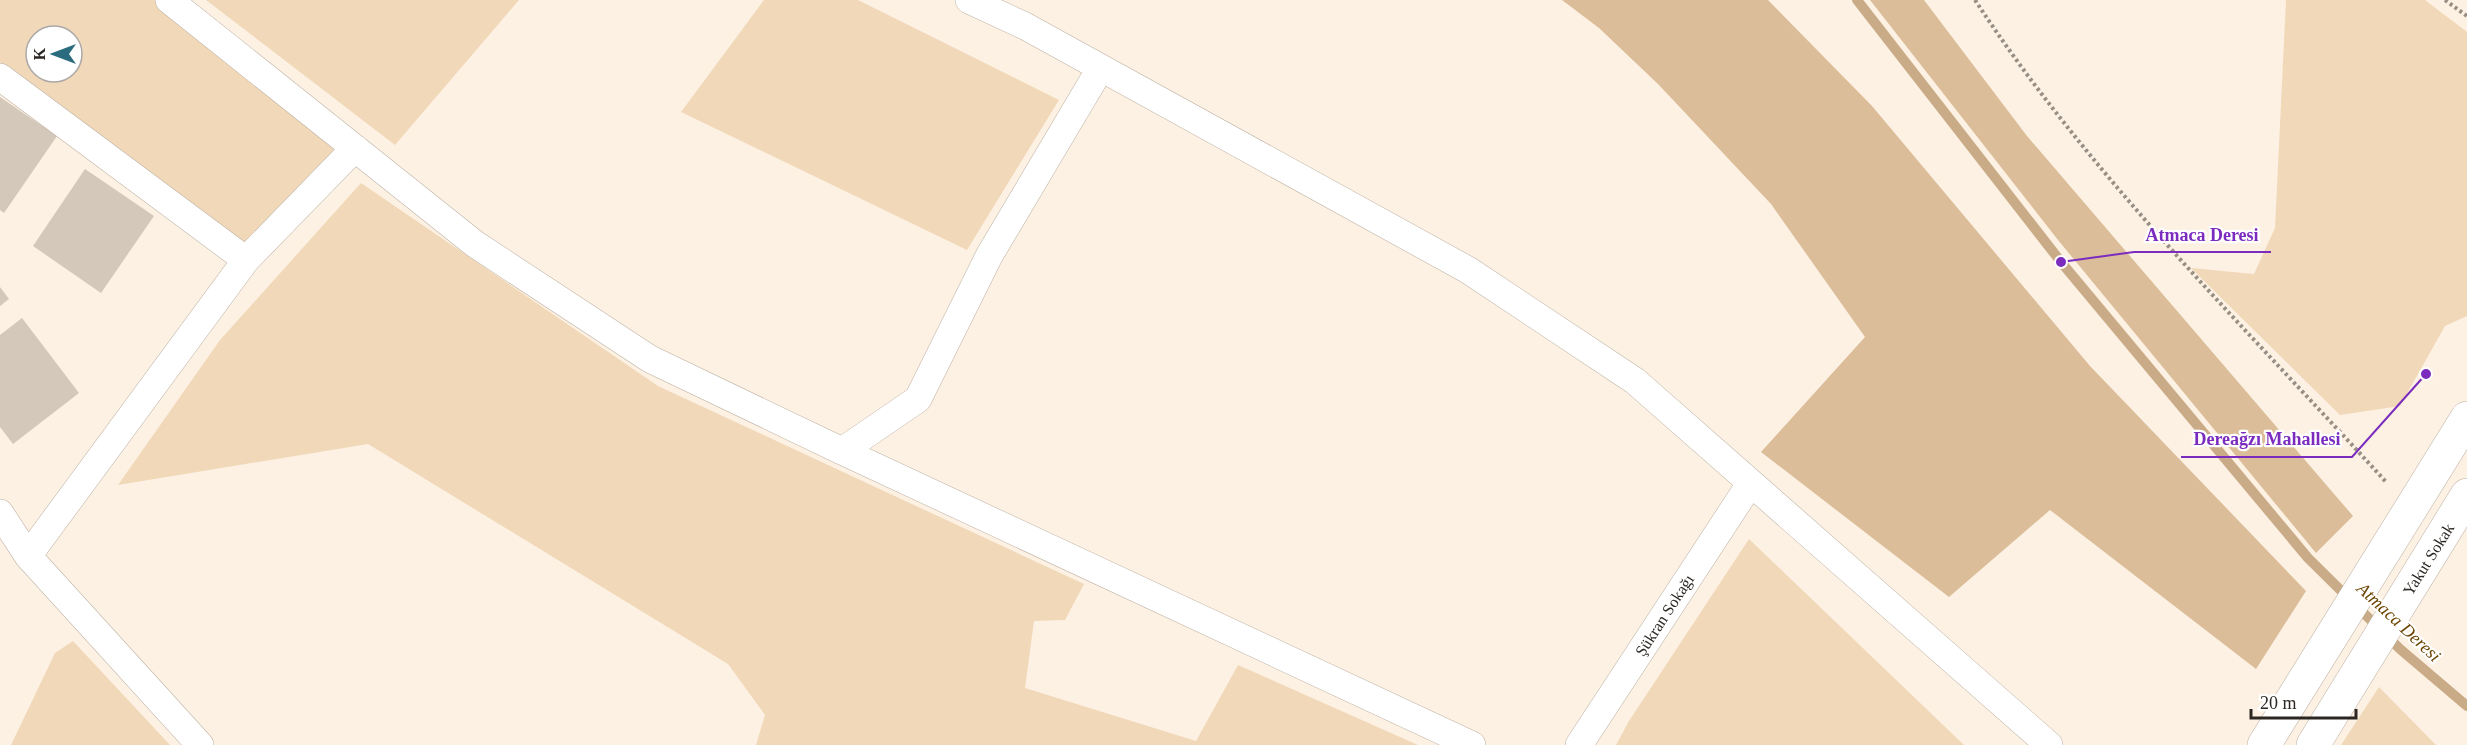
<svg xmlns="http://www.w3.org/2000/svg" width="2467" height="745" font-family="Georgia,serif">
<rect width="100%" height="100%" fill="#fdf1e3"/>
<path fill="#f1d8b9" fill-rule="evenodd" d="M0,0H169L355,148L246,260L0,77ZM36,36H72V72H36Z
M206,0H519L395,145Z
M764,0H858L1059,100L967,250L681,112Z
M2286,0H2425L2467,32V316L2445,326L2400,406L2340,415L2191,268L2254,274L2275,228Z
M361,183L658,386L1084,584L1065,620L1034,621L1025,688L1196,741L1238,665L1418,745H756L765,715L728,664L368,444L118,485L220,340Z
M1749,539L1964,745H1616L1629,721Z
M73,641L170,745H11L55,653Z
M2379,687L2436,745H2341Z"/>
<path fill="#dbbd99" d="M1562,0H1768L1872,106L2090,366L2306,591L2256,669L2050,510L1949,597L1761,452L1865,337L1771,204L1658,84L1599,28Z
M1870,0H1924L2027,136L2353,516L2316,553L2058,240Z"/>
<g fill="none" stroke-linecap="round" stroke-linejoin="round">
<path stroke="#c9ab87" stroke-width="10" d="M1857,0L2061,262L2308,558L2400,649L2467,706"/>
</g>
<path fill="#d4c8bb" d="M0,97L57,136L4,213L0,210Z
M85,169L154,216L101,293L33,246Z
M0,287L9,299L0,306Z
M22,318L79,393L13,444L0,427V335Z"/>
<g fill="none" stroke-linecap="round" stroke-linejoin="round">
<g stroke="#bcb1a4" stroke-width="28">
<path id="street" d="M169,0L475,244L650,359L842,451L918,399L989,256L1100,69
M969,0L1025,26L1468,270L1635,381L2049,745
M0,77L246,260
M842,451L1472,745
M0,513L28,556L200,745
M28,556L246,260L355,148
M1579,745L1750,484"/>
</g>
<g stroke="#bcb1a4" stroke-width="34">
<path id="secondary" d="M2264,745L2467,418
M2313,745L2467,495"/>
</g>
<path stroke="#978e85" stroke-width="4" stroke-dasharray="3 3" stroke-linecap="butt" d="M1975,0C2091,177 2245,327 2387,483
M2445,0L2467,16"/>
<use href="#street" stroke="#fff" stroke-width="27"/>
<use href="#secondary" stroke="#fff" stroke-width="33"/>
</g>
<g text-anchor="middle" stroke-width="4.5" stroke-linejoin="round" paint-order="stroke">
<g font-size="16" fill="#2c2722" stroke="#fff">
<text transform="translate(2428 559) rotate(-58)" y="6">Yakut Sokak</text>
<text transform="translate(1664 615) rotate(-57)" y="6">Şükran Sokağı</text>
</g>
<g font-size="18" font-style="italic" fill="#6c4502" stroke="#fff">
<text transform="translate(2399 622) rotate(43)" y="6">Atmaca Deresi</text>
</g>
</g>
<path fill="none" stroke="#7b2cbf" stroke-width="2" d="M2061 262L2134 252H2271M2426 374L2352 457H2181"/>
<g fill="#7b2cbf" stroke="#fff" stroke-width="2">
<circle cx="2061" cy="262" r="6"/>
<circle cx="2426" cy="374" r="6"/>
</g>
<g font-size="18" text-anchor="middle" font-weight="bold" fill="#7b2cbf" stroke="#fff" stroke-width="4.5" stroke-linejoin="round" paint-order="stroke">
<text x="2202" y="241">Atmaca Deresi</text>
<text x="2267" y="445">Dereağzı Mahallesi</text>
</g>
<g transform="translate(54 54) rotate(270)"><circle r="28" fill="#ffffff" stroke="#aba9a7" stroke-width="1.5"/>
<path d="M0-4.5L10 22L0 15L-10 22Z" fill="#2a6b7e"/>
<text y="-9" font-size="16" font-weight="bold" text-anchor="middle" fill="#2c2722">K</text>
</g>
<path d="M2251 709v9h105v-9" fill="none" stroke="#2c2722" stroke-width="3"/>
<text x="2260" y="709" font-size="18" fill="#2c2722" stroke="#ffffff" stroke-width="4.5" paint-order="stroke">20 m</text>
</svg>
